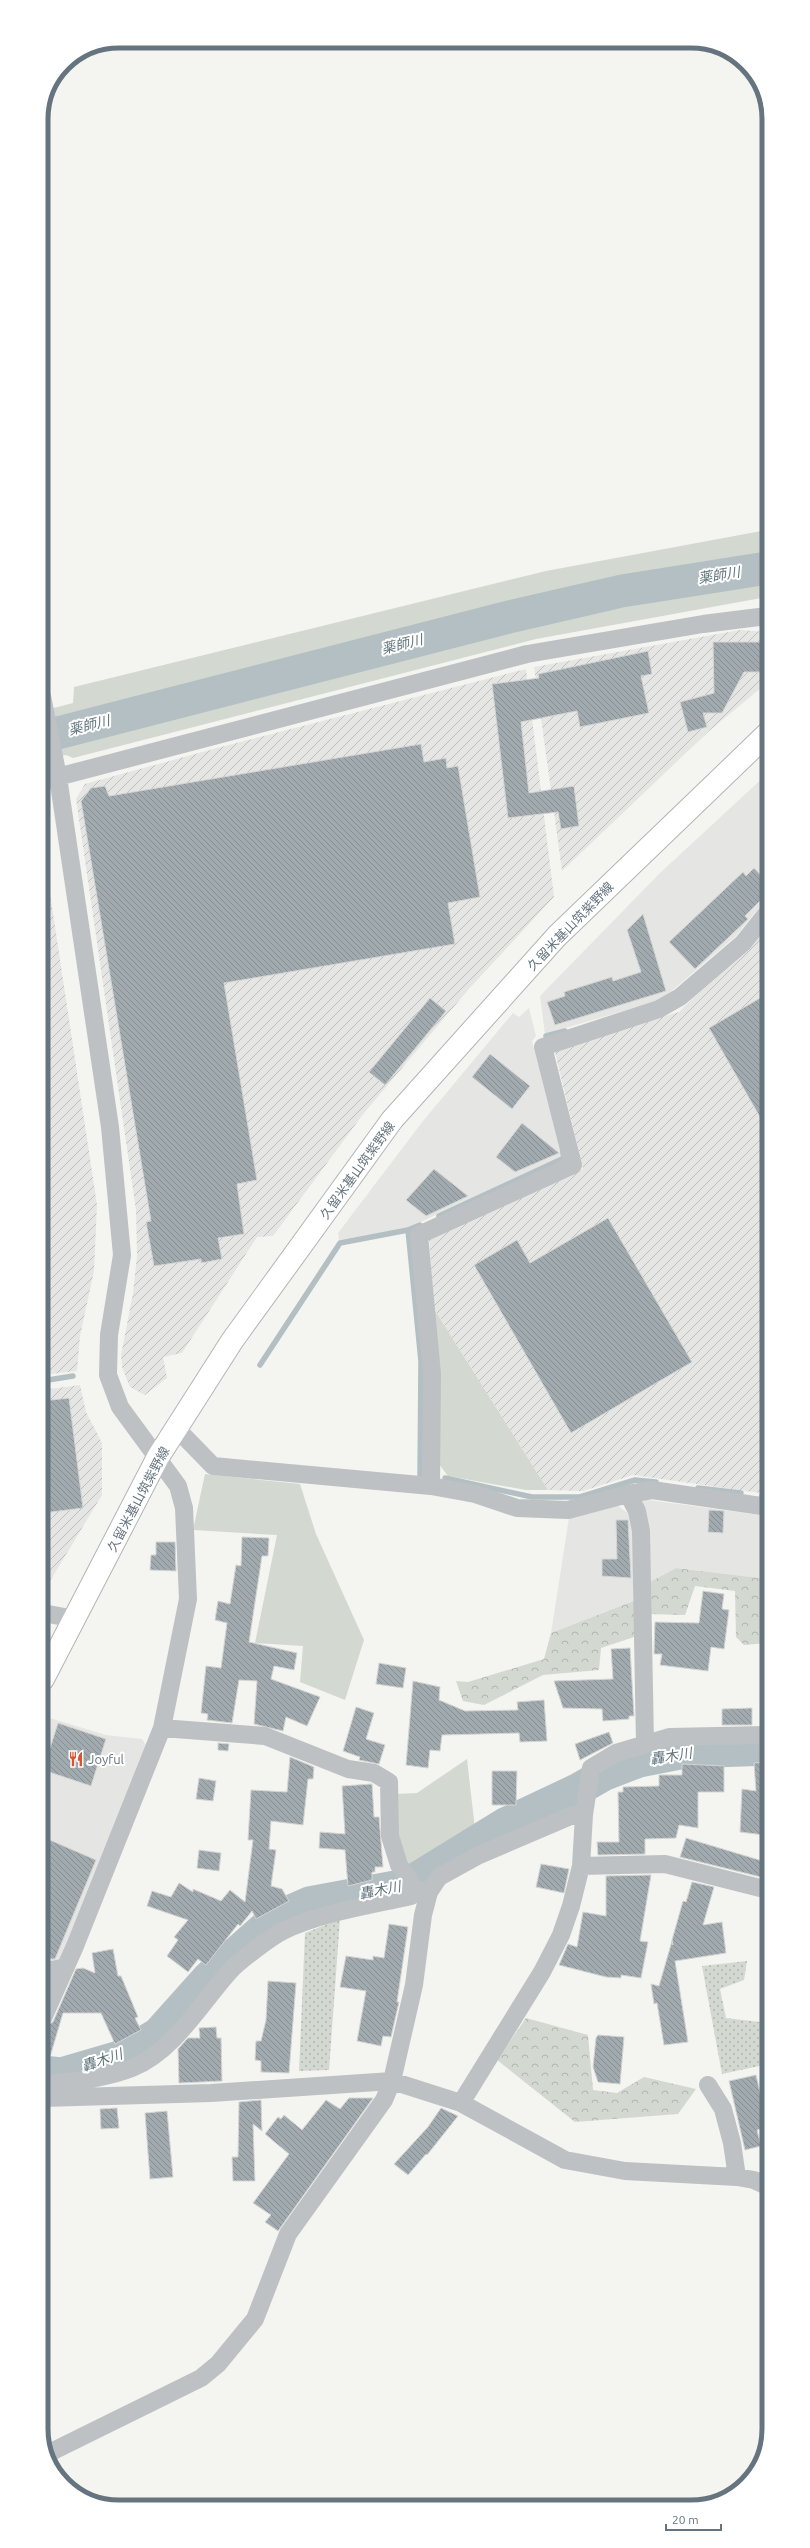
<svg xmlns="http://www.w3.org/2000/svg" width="810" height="2548" font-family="Ubuntu,'Noto Sans JP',sans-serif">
<defs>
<pattern id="industrial-furrows" width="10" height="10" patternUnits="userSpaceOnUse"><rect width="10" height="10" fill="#e5e6e4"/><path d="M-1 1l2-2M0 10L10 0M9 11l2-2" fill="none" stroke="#bdbfbe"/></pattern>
<pattern id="forest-crowns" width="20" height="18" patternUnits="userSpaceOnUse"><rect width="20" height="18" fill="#d3d9d0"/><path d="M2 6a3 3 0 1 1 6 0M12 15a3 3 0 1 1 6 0" fill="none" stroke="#afb5ae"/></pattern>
<pattern id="garden-dots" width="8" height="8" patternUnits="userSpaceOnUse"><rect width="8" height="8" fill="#d3d9d0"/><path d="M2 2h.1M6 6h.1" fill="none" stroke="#afb5ae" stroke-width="1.8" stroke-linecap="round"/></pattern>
<pattern id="building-back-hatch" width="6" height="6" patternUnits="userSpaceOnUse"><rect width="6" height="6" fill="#a1aaae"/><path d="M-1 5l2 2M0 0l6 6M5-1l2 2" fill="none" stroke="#878f93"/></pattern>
</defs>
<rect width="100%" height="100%" fill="#f4f4f0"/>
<path fill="#e5e6e4" d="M767,774V898L736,936L661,1000L545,1034L540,996L660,873Z
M529,1008L536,1036L532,1041L562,1156L408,1228L339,1240L338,1233L423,1121L513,1013L519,1017Z
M641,1499L768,1516V1579L676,1568L648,1583Z
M618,1506L636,1519L633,1601L551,1633L569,1518Z
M43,1716L106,1735L142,1739L147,1747L60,1963L43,1966Z"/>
<path fill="url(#industrial-furrows)" d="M740,630L767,632V683L709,731L562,871L534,667Z
M526,669L554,897L468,990L364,1113L273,1236L257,1237L182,1353L163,1357L167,1378L145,1395L130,1387L122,1367L121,1355L133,1293L137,1256L136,1210L76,799L85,784L217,748Z
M42,840L97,1205L94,1271L80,1336L77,1371L42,1375Z
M767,924L768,1494L633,1475L583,1491L548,1490L434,1309L429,1239L583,1169L554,1048L679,1012Z
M80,1385L86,1412L102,1443V1495L50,1581L43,1583L42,1390Z"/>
<path fill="#d3d9d0" d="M767,530V554L555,592L42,720V711L73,703L74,687L546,571Z
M767,582V597L536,639L73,758L66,755L42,759V749L547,621Z
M434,1309L548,1490H526L448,1476L439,1464Z
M205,1474L300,1484L316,1534L364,1640L345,1700L300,1682L303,1646L255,1643L277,1535L193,1530Z
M467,1759L475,1829L407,1868L397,1834L396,1794L417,1793Z"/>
<path fill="url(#forest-crowns)" d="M676,1568L768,1579V1643L744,1645L736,1637L735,1591L695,1586L685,1615L649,1614L648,1583Z
M636,1600L637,1636L601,1648L599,1670L543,1675L484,1705L463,1701L456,1681L468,1682L544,1659L551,1633Z
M526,2018L588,2035L593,2090L617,2093L644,2077L696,2089L678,2114L575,2122L497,2060Z"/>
<path fill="url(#garden-dots)" d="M340,1919L329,2070L299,2071L305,1933Z
M747,1961L744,1980L720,1989L726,2018L769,2023V2064L722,2074L702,1966Z"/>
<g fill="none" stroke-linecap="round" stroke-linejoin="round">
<path stroke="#b4bfc3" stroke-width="5.5" d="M546,1036L565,1031
M439,1216L564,1158L563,1153
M408,1230L421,1361L420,1479
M260,1365L340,1243L408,1230L420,1225
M42,1381L73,1376
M445,1478L532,1497H580L635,1480L656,1482
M698,1488L741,1493
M762,1496L768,1497"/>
<path stroke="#b4bfc3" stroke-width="33" d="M42,737L509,617L622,591L767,568
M43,2072L61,2074L119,2057L158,2034L209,1977L277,1917L309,1903L406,1885L505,1824L577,1790L605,1774L639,1761L685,1752L768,1749"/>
</g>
<path fill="url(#building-back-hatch)" stroke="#d5d5d3" d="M713,642H767V672H744L722,713H703L707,727L688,732L680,702L714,693Z
M648,651L652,674L641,676L649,713L580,727L577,711L521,722L529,793L574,786L579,826L561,829L558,812L508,818L492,684L539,678L538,674Z
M421,744L424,762L446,758L447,768L458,766L480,897L448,903L455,944L224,983L257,1180L237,1184L244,1234L218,1238L222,1259L201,1263V1259L154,1266L146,1222L151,1221L81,801L91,788L105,786L109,796Z
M754,868L767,882V894L745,916L748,919L695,969L669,942L743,872L746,876Z
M643,914L666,991L555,1025L547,1002L565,996L564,992L612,977L613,981L641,972L627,930Z
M767,994L768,1131L709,1028Z
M430,998L446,1011L385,1085L369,1072Z
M490,1054L530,1086L512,1109L472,1077Z
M522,1123L559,1153L515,1172L496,1157Z
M434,1169L468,1196L426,1216L406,1200Z
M608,1218L692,1362L571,1433L474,1265L517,1240L530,1263Z
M69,1398L83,1508L43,1513L42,1401Z
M709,1510L724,1511L723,1533L708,1532Z
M616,1520H628L631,1578L602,1576V1559H617Z
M242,1537L269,1538L268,1556H262L249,1642L297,1653L294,1670L274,1666L271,1679L320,1697L307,1726L286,1717L283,1731L254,1724L257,1681L239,1680L232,1723L207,1720L208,1714L201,1713L206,1666L221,1668L227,1623L215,1620L218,1601L230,1604L236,1565L241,1566Z
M156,1542H175L176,1571L150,1570L151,1555H156Z
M703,1591L724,1594L722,1609L729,1610L724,1649L711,1647L708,1671L660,1665L662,1654H654L655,1622L699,1623Z
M630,1648L634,1716H629V1719L603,1721L602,1709L563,1708L554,1681L613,1679L611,1649Z
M379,1663L406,1668L403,1688L376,1684Z
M413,1681L440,1687L439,1700L465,1711L518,1710L517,1702L544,1700L547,1741L520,1742L519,1733L442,1735L440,1751L430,1750L428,1768L406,1765Z
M356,1707L374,1713L366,1739L385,1745L379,1764L359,1760L360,1757L343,1751Z
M752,1708V1725H722V1709Z
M58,1723L106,1739L91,1786L43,1770Z
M609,1732L613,1743L580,1760L575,1744Z
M218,1743L229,1744L228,1751L218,1750Z
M290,1757L314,1767L313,1779H308L303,1825L271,1821L269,1849L276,1850L271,1886L282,1889L289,1901L256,1919L252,1911L240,1926L238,1924L206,1965L198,1959L188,1972L167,1956L178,1940L174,1937L188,1920L147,1906L152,1891L171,1897L179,1883L193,1892V1889L221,1901L230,1890L245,1902L253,1840H248L251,1790L287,1792Z
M768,1762V1821H765L764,1835L740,1832L742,1789L756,1791L754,1763Z
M682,1764L724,1766V1792H698V1828L679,1825L676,1838L645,1839V1854L598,1855L597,1842H619L618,1792H623V1787L659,1786V1775H682Z
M492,1771H517L516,1805H492Z
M199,1778L216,1781L213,1801L196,1799Z
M372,1784L374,1817H379L383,1867H375V1872H372V1880L348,1886L345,1850L319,1848L320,1832L345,1834L342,1786Z
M43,1837L96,1860L55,1959H52L43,1956Z
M686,1838L766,1862L761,1877L680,1857Z
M199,1850L221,1853L219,1871L197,1868Z
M541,1864L569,1869L564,1893L536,1887Z
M651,1875L640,1941L648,1942L641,1978L621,1975V1978L606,1977L559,1965L568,1944L577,1947L583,1912L606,1916V1876Z
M692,1882L714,1887L703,1925L722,1922L726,1953L675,1961L688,2042L664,2045L657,2003L654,2004L651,1984L659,1986L672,1941L673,1945L672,1940L683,1901L686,1902Z
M389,1924L408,1927L397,2002H399L391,2037L383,2036L381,2046L357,2041L366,1991L340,1987L346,1956L373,1960V1956L384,1958Z
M113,1949L118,1976H121L138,2017L135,2018L141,2030L115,2044L101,2013H63L47,2067H43V2028L53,2022L76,1969L83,1968L95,1973L92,1953Z
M268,1981L296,1983L289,2073L261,2072V2061L255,2060L256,2041H261L266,2020Z
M216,2027L217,2038H221L222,2081L179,2083L178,2049L188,2038H200L199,2028Z
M598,2035L624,2037L620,2084L598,2082L593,2067L596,2038Z
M756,2075L768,2127L757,2130L761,2146L745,2150L729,2081Z
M349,2098H373L278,2231L265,2222L271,2215L253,2203L289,2154L265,2134L278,2117L281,2119L284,2115L302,2130L326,2100L340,2109Z
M261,2100L262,2131L253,2124L255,2181H233L232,2157H238L239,2102Z
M117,2108L119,2128L101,2129L100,2109Z
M441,2108L458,2116L427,2155L426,2154L408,2175L394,2164L428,2127Z
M167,2111L173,2177L150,2179L145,2113Z"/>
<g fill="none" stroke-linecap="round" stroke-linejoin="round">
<g stroke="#b1b5b8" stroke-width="24">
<path id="major" d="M43,1679L158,1457L232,1341L392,1120L557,936L767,734"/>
</g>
<path stroke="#bdc1c4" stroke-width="18" d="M42,696L58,777L110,1127L122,1255L109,1335L108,1375L120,1407L178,1486L184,1508L188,1599L162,1728L75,1946L43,2018
M42,781L527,654L703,624L767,616
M177,1429L213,1466L431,1486L475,1494L517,1508L568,1510L628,1494L652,1490L768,1507
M431,1486L432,1374L419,1235L573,1165L543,1047L659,1009L680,997L743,943L767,913
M628,1494L637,1511L641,1531L645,1743
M43,1613L75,1619
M162,1728L265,1736L348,1769L374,1773L389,1782L390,1836L399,1865L416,1890L427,1891
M581,1866L665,1864L768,1890
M43,1972L66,1967
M43,2085C72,2081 105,2079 132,2068C174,2051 201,2003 230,1971C238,1962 272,1936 283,1931C319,1913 372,1905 411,1896L416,1890
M708,2085L723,2109L732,2143L737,2177
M43,2098L211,2093L392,2081L461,2103L565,2160L625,2171L737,2177L754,2180L769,2187
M461,2103L542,1972L561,1935L571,1906L581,1866L584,1815L591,1768L616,1753L670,1737L768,1735
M47,2454L201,2378L218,2364L255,2319L288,2234L384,2100L392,2081L414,1985L423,1915L429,1892L439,1877L477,1856L573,1815H584"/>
<use href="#major" stroke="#fff" stroke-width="22"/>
</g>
<defs>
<g id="restaurant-bare" transform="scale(1.2)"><path d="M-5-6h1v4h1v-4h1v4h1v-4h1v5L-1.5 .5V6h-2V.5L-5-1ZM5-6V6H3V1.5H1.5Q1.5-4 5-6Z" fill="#d5562f" stroke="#fff" stroke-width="2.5" paint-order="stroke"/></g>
</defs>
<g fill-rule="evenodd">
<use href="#restaurant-bare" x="76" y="1759"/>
</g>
<g text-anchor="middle" stroke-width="4" stroke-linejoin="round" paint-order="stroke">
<g font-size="13" fill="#65747f" stroke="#fff">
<text transform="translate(570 926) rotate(-46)" y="5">久留米基山筑紫野線</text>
<text transform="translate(357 1170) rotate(-54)" y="5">久留米基山筑紫野線</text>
<text transform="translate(138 1499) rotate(-62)" y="5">久留米基山筑紫野線</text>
</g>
<g font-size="13" fill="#65747f" stroke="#fff" text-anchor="start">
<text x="88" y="1764">Joyful</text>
</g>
<g font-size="14" font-style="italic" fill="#61757d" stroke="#fff">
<text transform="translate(719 575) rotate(-9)" y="5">薬師川</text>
<text transform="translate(402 644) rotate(-14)" y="5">薬師川</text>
<text transform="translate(89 725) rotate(-14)" y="5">薬師川</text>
<text transform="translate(671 1756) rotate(-9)" y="5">轟木川</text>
<text transform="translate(380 1890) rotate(-11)" y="5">轟木川</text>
<text transform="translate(102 2060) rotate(-19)" y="5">轟木川</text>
</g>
</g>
<path d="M0 0H810V2548H0ZM119 48H691A71 71 0 0 1 762 119V2429A71 71 0 0 1 691 2500H119A71 71 0 0 1 48 2429V119A71 71 0 0 1 119 48Z" fill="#fff" fill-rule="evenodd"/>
<path fill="none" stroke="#65747f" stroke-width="5" d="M119 48H691A71 71 0 0 1 762 119V2429A71 71 0 0 1 691 2500H119A71 71 0 0 1 48 2429V119A71 71 0 0 1 119 48Z"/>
<path d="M666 2524v6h55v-6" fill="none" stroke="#65747f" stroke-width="2"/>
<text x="672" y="2524" font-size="12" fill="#65747f" stroke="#ffffff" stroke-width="3" paint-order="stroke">20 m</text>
</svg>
